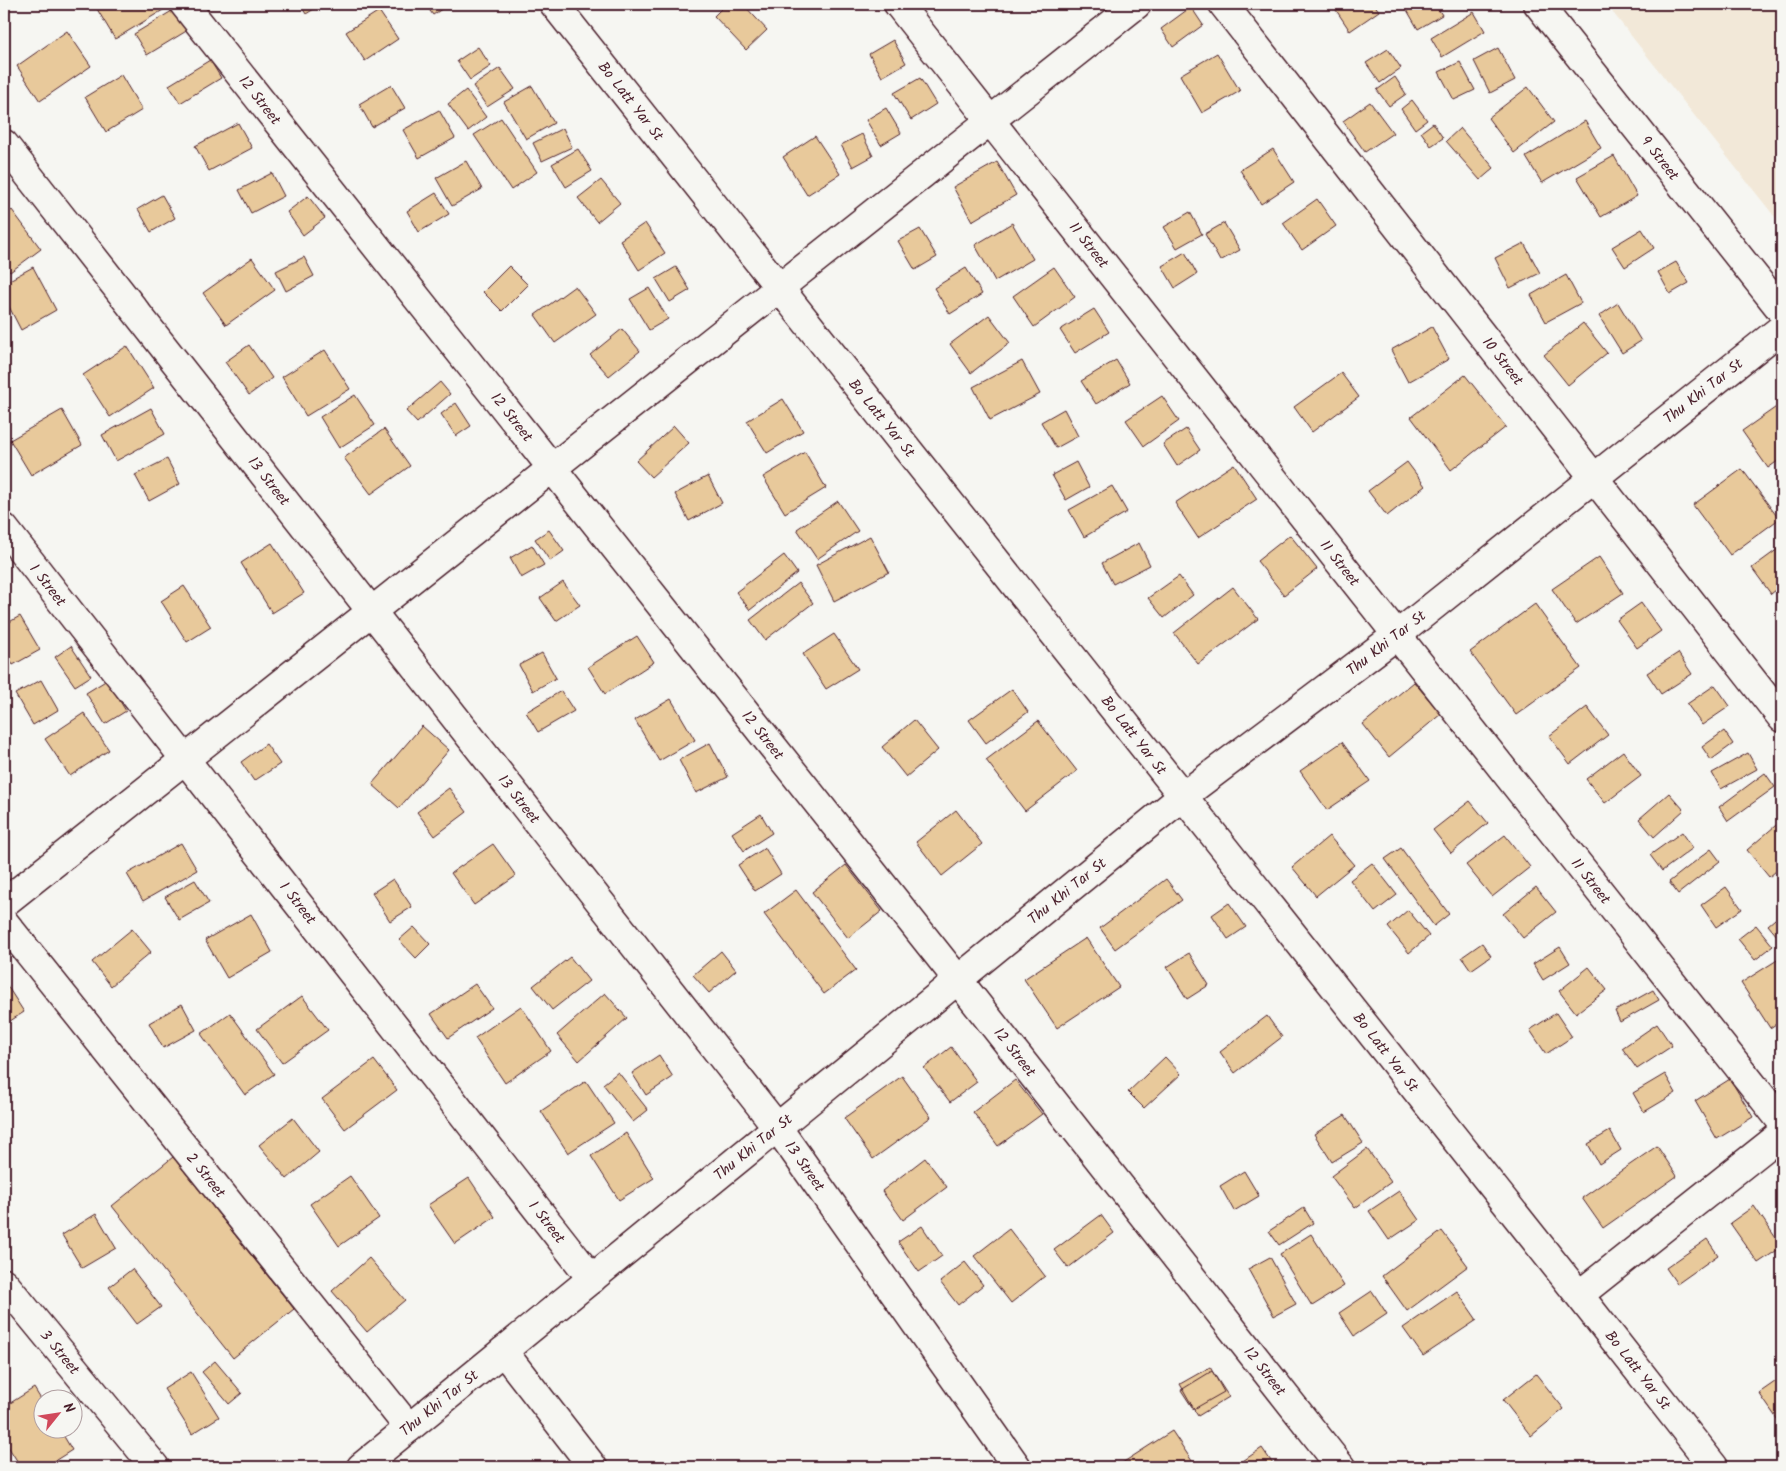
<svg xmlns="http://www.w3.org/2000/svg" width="1786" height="1471" font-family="Kalam,sans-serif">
<rect width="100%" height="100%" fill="#f6f6f2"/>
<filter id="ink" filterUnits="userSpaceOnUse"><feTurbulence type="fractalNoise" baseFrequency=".02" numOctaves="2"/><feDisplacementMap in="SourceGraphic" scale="10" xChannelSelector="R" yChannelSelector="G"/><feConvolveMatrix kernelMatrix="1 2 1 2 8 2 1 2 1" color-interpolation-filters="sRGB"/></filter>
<g filter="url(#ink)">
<path fill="#f2e8d8" d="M1606,4H1782V226Z"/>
<path fill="#e8c99b" stroke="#4a1f2b" d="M94,4H166L168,7L115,39Z
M300,4H322L306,14Z
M425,4H449L433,15Z
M726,4H743L767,30L746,50L714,16Z
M1332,4H1374L1379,11L1350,31Z
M1417,4H1435L1442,15L1418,29L1407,10Z
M180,6L193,27L147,55L134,34Z
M1191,7L1203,25L1173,47L1161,29Z
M379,11L398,39L365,61L346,32Z
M1474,12L1485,31L1442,57L1431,38Z
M67,31L91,66L40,101L17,66Z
M893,40L906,63L882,77L869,54Z
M478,47L491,66L470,80L457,61Z
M1498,48L1515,80L1490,93L1474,61Z
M1388,49L1401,68L1380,83L1366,63Z
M1217,53L1240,91L1202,113L1180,75Z
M210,60L221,78L180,103L169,85Z
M1460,62L1475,90L1454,100L1439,72Z
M500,68L515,89L487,107L473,86Z
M121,75L142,110L106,132L85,97Z
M1395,77L1406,94L1389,106L1377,90Z
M920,78L936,104L911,120L894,93Z
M391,85L405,108L372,127L359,104Z
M532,86L554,123L526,139L504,102Z
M1528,87L1554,122L1514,153L1488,118Z
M466,90L486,117L468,131L448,104Z
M1412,100L1427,120L1415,129L1401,109Z
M1370,102L1393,133L1365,152L1343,121Z
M886,108L901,133L881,145L866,120Z
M439,110L455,138L419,158L403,130Z
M501,118L537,172L511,190L474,135Z
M1585,121L1601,148L1542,183L1526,157Z
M238,123L252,148L209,171L195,146Z
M1433,123L1443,138L1431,146L1421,132Z
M563,128L572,147L542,161L533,143Z
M1460,128L1494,168L1480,180L1446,141Z
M862,134L873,156L853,167L841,145Z
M815,136L840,174L807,195L783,157Z
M578,149L592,171L566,187L552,164Z
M1273,149L1294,182L1261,204L1240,170Z
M1614,156L1637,196L1601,217L1577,177Z
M466,161L482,189L452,206L436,178Z
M997,162L1016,195L972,221L953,187Z
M272,173L284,196L251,213L239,190Z
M601,180L620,203L597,222L578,198Z
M436,193L449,214L419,232L407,211Z
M162,195L175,218L151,232L138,209Z
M308,196L325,218L303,235L287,212Z
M1317,199L1336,226L1302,250L1283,223Z
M12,210L41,249L10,272L4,265V216Z
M1190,212L1202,234L1177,248L1164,227Z
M645,223L665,253L639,270L620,240Z
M1012,223L1033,259L995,281L975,245Z
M1224,223L1240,250L1220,261L1205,234Z
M920,229L937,257L915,270L898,241Z
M1642,229L1654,248L1625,267L1612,247Z
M1524,243L1540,273L1510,288L1495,258Z
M1185,252L1197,274L1175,288L1162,266Z
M304,257L314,276L286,291L276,271Z
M252,258L275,290L226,325L203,293Z
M1676,262L1689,283L1670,294L1658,272Z
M509,266L528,285L502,311L483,292Z
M33,267L56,310L21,330L4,297V283Z
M676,267L690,290L670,302L656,279Z
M1054,267L1075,297L1034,327L1013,296Z
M966,268L982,294L950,314L934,288Z
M1566,275L1581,303L1546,322L1531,295Z
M575,286L596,314L555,343L535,315Z
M649,288L668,319L649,330L630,299Z
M1618,303L1641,341L1622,353L1599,316Z
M1094,309L1109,332L1075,353L1060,330Z
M989,315L1010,343L971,373L950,344Z
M1583,323L1607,353L1568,385L1544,355Z
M1432,327L1449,359L1408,382L1391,350Z
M622,329L640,351L609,376L590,355Z
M249,345L272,378L249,395L225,362Z
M127,346L154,388L110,417L83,375Z
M325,350L350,389L306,416L282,377Z
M1116,360L1130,383L1096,404L1081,381Z
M1022,361L1040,394L990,420L973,387Z
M1341,373L1359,397L1312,432L1294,407Z
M1465,375L1506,427L1451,470L1411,417Z
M440,382L450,394L417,423L406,411Z
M355,395L375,425L339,448L320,417Z
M1162,396L1179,421L1144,446L1126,420Z
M783,399L803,431L767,453L747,421Z
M456,403L471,426L456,436L441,414Z
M1782,403V458L1768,468L1742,431Z
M151,408L165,434L116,461L102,435Z
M1064,409L1078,436L1056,448L1041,422Z
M62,410L82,445L31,475L10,440Z
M674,426L689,443L651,477L636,461Z
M384,429L410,466L371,494L344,458Z
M1186,429L1200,450L1177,466L1163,444Z
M805,452L826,488L785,513L763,477Z
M167,459L180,484L149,501L135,475Z
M1076,462L1089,487L1066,500L1052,475Z
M1407,462L1425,486L1387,516L1368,491Z
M1234,464L1257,499L1198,538L1175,503Z
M1742,469L1779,519L1730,555L1693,505Z
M708,476L722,503L689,521L675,494Z
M1112,486L1127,512L1084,537L1069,510Z
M838,501L858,531L817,559L797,529Z
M549,530L564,551L550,561L535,539Z
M1290,535L1317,569L1284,595L1257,561Z
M870,536L889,572L834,601L816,565Z
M272,543L304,593L272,613L241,563Z
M1139,543L1150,565L1113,584L1102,563Z
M532,545L544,565L521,578L510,558Z
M1782,546V585L1771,594L1752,568Z
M784,555L797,573L750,610L736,592Z
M1599,557L1623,593L1576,624L1552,589Z
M1179,576L1193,595L1164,618L1148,598Z
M563,582L580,605L556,621L540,598Z
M798,583L813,603L765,640L750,620Z
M184,586L211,627L187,642L161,601Z
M1233,587L1258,619L1198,664L1174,633Z
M1641,603L1661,631L1637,648L1617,620Z
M1535,604L1581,668L1516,715L1470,652Z
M20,616L40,650L13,665L4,649V625Z
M834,634L858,669L826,689L803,654Z
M637,636L654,662L605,694L588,667Z
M71,646L91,676L75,686L55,657Z
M542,653L556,678L533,691L519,665Z
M1678,653L1692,674L1661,694L1647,673Z
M41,680L58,710L33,725L15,694Z
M107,680L126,711L105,724L86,693Z
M1414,682L1441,714L1389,757L1363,724Z
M1715,685L1730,706L1702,725L1687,704Z
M1012,689L1028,712L986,743L969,720Z
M561,691L574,711L538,732L526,712Z
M671,699L695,740L659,761L635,720Z
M1587,707L1608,735L1570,764L1549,736Z
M84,713L109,750L70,776L45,739Z
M914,720L938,750L906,777L882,747Z
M1038,721L1077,771L1025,811L986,760Z
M422,726L449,750L399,808L372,784Z
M1724,731L1733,744L1711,760L1702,747Z
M1342,742L1370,781L1327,810L1300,771Z
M710,743L728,777L696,793L679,760Z
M266,744L280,764L254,781L241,762Z
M1623,751L1641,776L1605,803L1586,779Z
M1748,753L1757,769L1721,789L1712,773Z
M1765,773L1775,787L1728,821L1719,807Z
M449,788L467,812L435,836L417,812Z
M1669,793L1684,810L1654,837L1639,819Z
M1470,801L1488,823L1451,853L1433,830Z
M956,810L982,844L942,876L916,842Z
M761,814L772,833L744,851L732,833Z
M1782,820V866L1769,877L1747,850Z
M1682,832L1693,848L1662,871L1650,855Z
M1505,835L1530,867L1492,897L1466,865Z
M1329,836L1354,865L1316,896L1292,867Z
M181,843L197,870L143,901L127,874Z
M493,844L516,876L474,905L451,873Z
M765,848L781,874L755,891L738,865Z
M1401,848L1449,914L1434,926L1385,859Z
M1711,849L1720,861L1678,894L1669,882Z
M1372,863L1397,895L1375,912L1350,880Z
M846,865L882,911L848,938L812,892Z
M393,879L412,907L390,921L372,893Z
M1166,879L1182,900L1115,949L1100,928Z
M195,880L209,903L179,920L165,897Z
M1536,887L1556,912L1523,938L1503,914Z
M1726,887L1742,909L1716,927L1701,905Z
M796,890L856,970L824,994L764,914Z
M1229,903L1246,927L1228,939L1212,915Z
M1408,910L1429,936L1409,953L1388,927Z
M251,914L272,952L227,978L205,940Z
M1781,914L1782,916V942L1768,925Z
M1756,925L1773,946L1755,960L1738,939Z
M414,927L430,944L416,958L399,940Z
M132,929L151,952L111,986L92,962Z
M1086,938L1119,987L1057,1028L1024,979Z
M1482,943L1491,956L1471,970L1462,957Z
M1560,947L1570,963L1543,980L1533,964Z
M721,951L736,970L709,993L693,975Z
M1189,953L1209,985L1187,999L1167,967Z
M570,957L589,981L552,1010L533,986Z
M1782,957V1020L1770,1028L1741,983Z
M1589,967L1607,990L1576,1013L1559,991Z
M4,981L24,1012L4,1025Z
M475,984L492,1008L448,1038L431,1014Z
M1653,990L1659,1000L1620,1022L1615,1011Z
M605,993L627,1018L579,1061L557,1035Z
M302,996L328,1030L282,1063L257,1029Z
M182,1004L196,1030L163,1048L149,1023Z
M521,1006L551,1051L505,1083L475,1038Z
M230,1013L274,1074L245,1095L201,1034Z
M1556,1013L1572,1037L1546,1054L1530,1030Z
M1267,1016L1282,1037L1235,1073L1220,1052Z
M1657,1024L1672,1046L1637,1069L1622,1048Z
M951,1047L977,1082L950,1102L924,1068Z
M659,1055L673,1077L646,1095L632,1073Z
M1165,1057L1181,1074L1144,1108L1128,1092Z
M374,1060L397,1090L345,1129L322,1099Z
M618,1072L648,1110L633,1122L603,1084Z
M1665,1074L1676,1093L1644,1112L1633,1093Z
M902,1076L931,1117L873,1159L844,1118Z
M1730,1079L1753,1117L1717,1139L1695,1101Z
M1015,1080L1042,1114L998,1146L973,1112Z
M586,1081L614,1123L568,1153L541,1111Z
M1345,1115L1363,1143L1332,1162L1314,1134Z
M293,1118L319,1152L287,1179L259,1145Z
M1610,1131L1621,1150L1599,1164L1588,1144Z
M626,1133L654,1178L619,1200L591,1156Z
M1657,1146L1677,1176L1603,1228L1582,1198Z
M1367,1149L1391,1182L1355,1208L1331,1176Z
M173,1157L294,1309L233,1358L112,1206Z
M925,1158L947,1187L903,1220L882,1191Z
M1244,1171L1259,1196L1234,1211L1220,1186Z
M350,1176L379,1218L339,1246L310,1204Z
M469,1178L495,1217L455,1244L428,1205Z
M1399,1191L1419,1220L1389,1240L1369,1211Z
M1754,1206L1782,1247L1758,1263L1730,1223Z
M1304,1208L1313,1223L1279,1245L1269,1231Z
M96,1214L116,1248L82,1268L62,1235Z
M1101,1215L1114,1233L1068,1268L1054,1250Z
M922,1226L942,1256L919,1272L898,1242Z
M1009,1229L1045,1276L1011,1303L974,1256Z
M1442,1231L1468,1266L1407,1311L1382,1276Z
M1311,1234L1344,1286L1312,1306L1280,1254Z
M1707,1239L1718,1255L1677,1284L1666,1268Z
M1270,1257L1296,1304L1274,1316L1248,1269Z
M369,1258L405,1300L367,1332L332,1291Z
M965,1262L983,1285L958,1305L940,1282Z
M132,1269L161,1307L137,1324L109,1287Z
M1372,1291L1387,1314L1354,1336L1339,1313Z
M1457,1291L1477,1320L1423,1356L1403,1328Z
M215,1361L242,1393L229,1404L202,1372Z
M1210,1367L1224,1392L1194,1409L1180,1384Z
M1212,1371L1229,1397L1198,1416L1181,1390Z
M191,1372L219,1417L192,1434L164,1389Z
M1536,1374L1564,1409L1531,1436L1503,1400Z
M1782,1377V1426L1759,1393Z
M34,1388L42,1401V1428H59L72,1450L45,1467H21L4,1440V1407Z
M1172,1431L1196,1467H1116Z
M1262,1448L1275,1467H1234Z"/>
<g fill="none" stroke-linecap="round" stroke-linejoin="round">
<g stroke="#4a1f2b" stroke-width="31">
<path id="street" d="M184,4L958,980L1341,1467
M554,4L1579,1295L1714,1467
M898,4L1782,1122
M1223,4L1782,718
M1538,4L1782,311
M4,144L777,1127L1017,1467
M4,528L592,1279
M4,903L1137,4
M4,922L409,1428
M4,1283L155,1467
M1579,1295L1782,1134
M503,1351L593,1467"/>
</g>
<g stroke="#4a1f2b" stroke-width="31">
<path id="secondary" d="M361,1467L1183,796L1397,635L1782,328"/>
</g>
<use href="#street" stroke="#f6f6f2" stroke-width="28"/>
<use href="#secondary" stroke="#f6f6f2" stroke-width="28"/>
</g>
</g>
<g text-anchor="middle" stroke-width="4.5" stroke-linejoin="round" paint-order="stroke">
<g font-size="15" fill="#4a1f2b" stroke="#f6f6f2">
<text transform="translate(260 100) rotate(52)" y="5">12 Street</text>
<text transform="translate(631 101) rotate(52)" y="5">Bo Latt Yar St</text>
<text transform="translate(1660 158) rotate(52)" y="5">9 Street</text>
<text transform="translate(1089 245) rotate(52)" y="5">11 Street</text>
<text transform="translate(1503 361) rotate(52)" y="5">10 Street</text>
<text transform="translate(1703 391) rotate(-38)" y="5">Thu Khi Tar St</text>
<text transform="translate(512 417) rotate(52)" y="5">12 Street</text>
<text transform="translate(882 418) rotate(51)" y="5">Bo Latt Yar St</text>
<text transform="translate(269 481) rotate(52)" y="5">13 Street</text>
<text transform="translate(1340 563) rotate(52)" y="5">11 Street</text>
<text transform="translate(48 585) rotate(52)" y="5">1 Street</text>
<text transform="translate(1386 643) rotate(-38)" y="5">Thu Khi Tar St</text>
<text transform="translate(763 735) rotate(52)" y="5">12 Street</text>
<text transform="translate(1134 735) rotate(52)" y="5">Bo Latt Yar St</text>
<text transform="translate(519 799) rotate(52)" y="5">13 Street</text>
<text transform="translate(1591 881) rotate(52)" y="5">11 Street</text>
<text transform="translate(1067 891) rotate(-39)" y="5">Thu Khi Tar St</text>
<text transform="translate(298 903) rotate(52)" y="5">1 Street</text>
<text transform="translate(1015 1052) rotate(52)" y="5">12 Street</text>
<text transform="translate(1386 1052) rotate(52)" y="5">Bo Latt Yar St</text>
<text transform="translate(753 1147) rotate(-39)" y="5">Thu Khi Tar St</text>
<text transform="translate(805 1166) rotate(55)" y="5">13 Street</text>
<text transform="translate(206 1175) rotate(51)" y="5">2 Street</text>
<text transform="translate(547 1222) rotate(52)" y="5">1 Street</text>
<text transform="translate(60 1352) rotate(51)" y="5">3 Street</text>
<text transform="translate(1638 1370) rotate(52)" y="5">Bo Latt Yar St</text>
<text transform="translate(1265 1371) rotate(52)" y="5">12 Street</text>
<text transform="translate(439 1403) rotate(-39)" y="5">Thu Khi Tar St</text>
</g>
</g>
<rect width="1786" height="1471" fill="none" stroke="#f6f6f2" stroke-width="20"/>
<rect x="10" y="10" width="1766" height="1451" fill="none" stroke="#4a1f2b" stroke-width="2" filter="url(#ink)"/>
<g transform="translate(58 1414) rotate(60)"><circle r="24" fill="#f6f6f2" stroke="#b1a0a2"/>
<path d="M0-4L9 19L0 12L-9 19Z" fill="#d1495b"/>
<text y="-8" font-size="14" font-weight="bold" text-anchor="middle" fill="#4a1f2b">N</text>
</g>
</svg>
